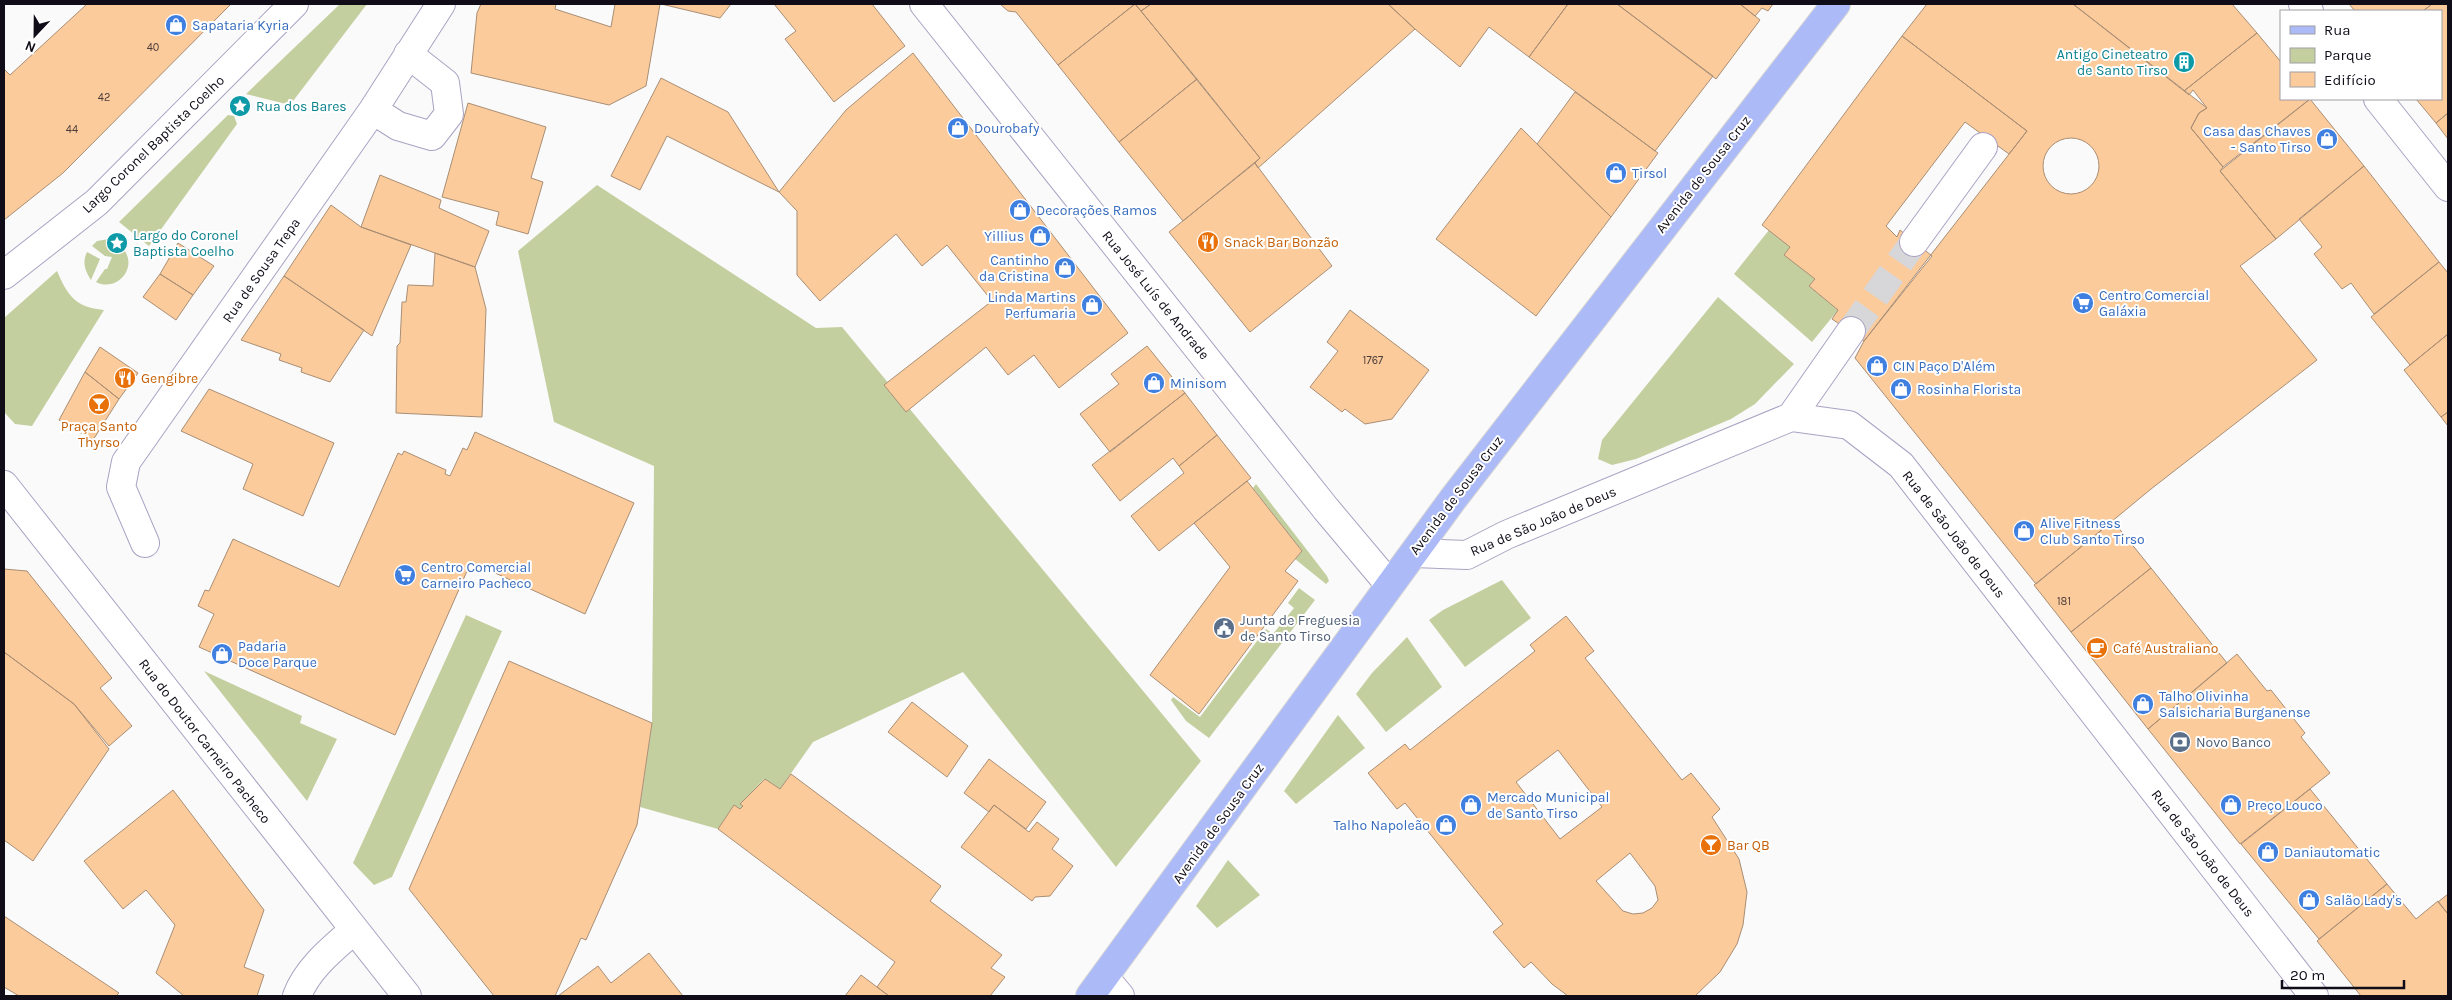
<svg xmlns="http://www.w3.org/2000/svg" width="2452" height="1000" font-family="Karla,sans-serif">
<rect width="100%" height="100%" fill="#fafafa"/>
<path fill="#c4cfa0" d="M340,4H367L290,105L246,94Z
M228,115L234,116L237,124L149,246L119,222Z
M597,185L816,328L842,327L1201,761L1116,867L963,672L813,742L780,789L764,779L740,804L743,806L740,809L734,805L718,829L640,807L652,723L654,466L554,422L518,251Z
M1769,230L1790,247L1815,279L1809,286L1838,310L1812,342L1734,274Z
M109,239C147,255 122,295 96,282L105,269H107L112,257L105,256L92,246L97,241Z
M87,252L100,259L91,280C85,270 82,263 87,252Z
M57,271C68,296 75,307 104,310L32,426L15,424L4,412V318Z
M1718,297L1794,364L1755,404L1731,419L1636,459L1612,465L1598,459L1602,440Z
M1256,484L1327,576L1329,581L1326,584L1295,559L1302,551L1253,488Z
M1502,580L1531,618L1465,667L1429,620L1443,610Z
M1299,588L1315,600L1209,738L1186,721L1171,700L1173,697L1200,717L1266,629L1273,634L1294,608L1288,603Z
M466,615L502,631L392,877L374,885L353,863Z
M1407,637L1442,687L1386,732L1356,694L1372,673Z
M204,671L302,716L300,723L337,739L307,801Z
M1338,715L1365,748L1296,804L1284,791Z
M1228,860L1260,895L1217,928L1196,906Z"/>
<path fill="#fccb9c" stroke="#a98e74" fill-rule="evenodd" d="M87,4H231L63,173L4,220V69L10,75Z
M481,4H556L555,9L611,27L615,4H660L646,86L609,105L471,73L477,13Z
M661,4H731L720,18Z
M774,4H872L905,46L834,102L785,39L796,31Z
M1000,4H1135L1058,65L1016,12L1008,11Z
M1135,4L1197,79L1119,142L1058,65Z
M1135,4H1151L1141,11Z
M1151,4H1388L1415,29L1258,168L1255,163L1260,158L1141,11Z
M1388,4H1568L1529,57L1489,27L1460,67L1415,29Z
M1568,4H1617L1713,76L1655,151L1529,57Z
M1617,4H1740L1760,20L1716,79Z
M1740,4H1773L1768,11L1762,8L1755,16Z
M1927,4H2073L2207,108L2199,113L2191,128L2223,167L2220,171L2276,239L2240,266L2317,360L2151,489L2036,584L1855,358L1864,341L2027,131L1902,36Z
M2073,4H2232L2257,33L2184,91Z
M2349,4H2432L2423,11H2355Z
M2432,4H2448V113L2436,123L2416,99H2441V11H2423Z
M2257,33L2281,62V99H2310L2223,167L2191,128L2199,113L2207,108L2193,90L2189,95L2184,91Z
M1902,36L2027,131L2009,154L1965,122L1886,226L1897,237L1900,230L1932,256L1864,341L1832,319L1838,310L1809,286L1815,279L1784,255L1790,247L1762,225Z
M913,53L1128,333L1059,388L1034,355L1008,375L986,347L906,412L884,385L992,301L947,245L922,266L896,234L820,301L797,275V211L779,192L846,110Z
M661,78L728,112L779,192L667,136L640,190L611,176Z
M1197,79L1260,158L1183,221L1119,142Z
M1575,92L1658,153L1611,217L1537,144Z
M2310,99L2364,166L2276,239L2220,171Z
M468,103L546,127L531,178L543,182L528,234L496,225L499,212L442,197Z
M2448,113V139L2436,123Z
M1521,128L1611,217L1536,316L1436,239Z
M2043 166a28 28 0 1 1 56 0a28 28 0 1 1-56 0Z
M1255,163L1332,266L1250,332L1169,232Z
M2364,166L2439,262L2374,314L2351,283L2342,289L2314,254L2322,247L2299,219Z
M380,175L441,200L439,208L489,231L475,267L361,227Z
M331,205L361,227L411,245L372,336L284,276Z
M178,243L214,266L193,295L160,274Z
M435,253L475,267L486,309L482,417L396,413L397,346L400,343L402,302H406L408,285L433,286Z
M2439,262L2448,273V334L2410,365L2371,317Z
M160,274L193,295L176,320L143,297Z
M284,276L364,330L330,382L301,372L302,368L279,360L281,354L241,340Z
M1350,310L1429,370L1392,419L1365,424L1345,409L1342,412L1310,387L1338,351L1327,342Z
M2448,334V412L2441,417L2404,370Z
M1147,346L1185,393L1110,452L1080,414L1119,384L1111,374Z
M100,347L138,373L119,399L85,372Z
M85,372L119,399L93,440L59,420Z
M209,389L334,443L303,516L243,489L253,464L181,431Z
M1185,393L1217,435L1179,466L1173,458L1120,501L1092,465Z
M2448,412V426L2441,417Z
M475,432L634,503L585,614L471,562L395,735L199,647L214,614L198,606L205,590L209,591L233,539L339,587L398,453L402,455L404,451L446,470L445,474L450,476L463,448L467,450Z
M1217,435L1251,478L1159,551L1131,516L1184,473L1179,466Z
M1247,481L1302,551L1285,571L1298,581L1199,714L1150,675L1230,567L1194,523Z
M2113,521L2151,568L2071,632L2034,585Z
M2151,568L2227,663L2148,729L2071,632Z
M4,569L27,571L112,678L100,688L132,726L109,746L74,704L4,652Z
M1566,616L1594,651L1585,658L1682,780L1691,773L1720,809L1712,817L1739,859L1747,892L1743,925L1737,944L1720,972L1695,996H1568L1552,984L1531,962L1524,968L1493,932L1503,924L1405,803L1397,809L1368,773L1405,744L1410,750L1535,651L1530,645ZM1558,750L1602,807L1560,839L1516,782ZM1630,853L1655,886L1658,900L1652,908L1643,913L1633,914L1623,911L1596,881Z
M4,652L74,704L109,749L33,861L4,840Z
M2237,654L2267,691L2271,690L2305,733L2301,737L2330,773L2240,844L2148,729Z
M509,661L652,723L637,825L586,940L581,938L555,996H494L409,889Z
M912,702L968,746L947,777L888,732Z
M989,759L1046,802L1026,829L994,805L989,812L964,793Z
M791,774L941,886L930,901L1002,955L991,968L1005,977L990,996H889L877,987L895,962L718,829L734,805L740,809L743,806L740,804L765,779L780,789Z
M2310,789L2387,884L2319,939L2241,844Z
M173,790L264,910L244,967L264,975L257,996H184L156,973L175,925L146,890L123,909L84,861Z
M994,805L1029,832L1037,822L1059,839L1052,849L1073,866L1050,896L1035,897L1032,901L961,847Z
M2387,884L2416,919L2438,901L2448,914V996H2361L2317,941Z
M2448,894V914L2438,902Z
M4,916L119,993L116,996H19L4,987Z
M649,953L683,996H558L598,966L611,983Z
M861,975L889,996H845Z"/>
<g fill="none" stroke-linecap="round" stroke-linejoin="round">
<path stroke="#d7d6d8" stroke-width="28" stroke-dasharray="28 14" stroke-linecap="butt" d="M1851,331L1914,242"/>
<g stroke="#aba2c3" stroke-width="30">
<path id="minor" d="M924,4L1326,509L1389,584
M2303,4L2309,11
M2378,99L2448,187
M373,110L398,126L432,136L449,114L445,83L408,54
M1914,242L1983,147
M4,275L97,202L294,4
M1791,417L1851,331
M4,485L407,996
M145,543L121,487L126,462L373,110L441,4
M1414,553L1467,555L1506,535L1791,417L1849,425L1901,465L2314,996
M1105,978L1120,996
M297,996C307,969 332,949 354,930"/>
</g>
<g stroke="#d4d3d5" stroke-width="30">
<path id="major" d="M1090,996L1453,499L1836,4"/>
</g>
<use href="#minor" stroke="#fff" stroke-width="28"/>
<use href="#major" stroke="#acbbf8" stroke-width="28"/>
</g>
<defs>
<g id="shop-disc" transform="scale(1.125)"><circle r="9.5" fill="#3f7fe0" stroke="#fff"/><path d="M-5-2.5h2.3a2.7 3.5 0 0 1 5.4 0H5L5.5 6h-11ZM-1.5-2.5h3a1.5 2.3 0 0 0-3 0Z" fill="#fff"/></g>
<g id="building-disc" transform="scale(1.125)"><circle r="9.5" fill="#0f9aa8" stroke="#fff"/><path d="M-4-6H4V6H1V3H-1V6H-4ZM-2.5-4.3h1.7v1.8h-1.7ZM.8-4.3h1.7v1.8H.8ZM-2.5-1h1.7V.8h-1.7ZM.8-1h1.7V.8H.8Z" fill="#fff"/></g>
<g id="sight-disc" transform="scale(1.125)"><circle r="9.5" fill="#0f9aa8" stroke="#fff"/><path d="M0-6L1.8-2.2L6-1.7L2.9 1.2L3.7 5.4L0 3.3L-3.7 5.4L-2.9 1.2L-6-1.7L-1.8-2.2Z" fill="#fff"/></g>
<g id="restaurant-disc" transform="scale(1.125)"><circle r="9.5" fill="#e8710a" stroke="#fff"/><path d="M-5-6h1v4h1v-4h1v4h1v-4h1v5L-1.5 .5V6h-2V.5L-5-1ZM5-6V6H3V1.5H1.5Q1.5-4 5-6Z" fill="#fff"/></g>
<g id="supermarket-disc" transform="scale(1.125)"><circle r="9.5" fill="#3f7fe0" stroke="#fff"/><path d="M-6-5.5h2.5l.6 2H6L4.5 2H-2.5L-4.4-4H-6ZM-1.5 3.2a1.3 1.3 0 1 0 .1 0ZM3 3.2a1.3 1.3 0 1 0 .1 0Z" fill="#fff"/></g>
<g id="bar-disc" transform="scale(1.125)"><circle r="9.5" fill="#e8710a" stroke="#fff"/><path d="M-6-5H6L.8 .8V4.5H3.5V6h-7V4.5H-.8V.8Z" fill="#fff"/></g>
<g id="civic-disc" transform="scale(1.125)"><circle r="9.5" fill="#5c6f8a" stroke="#fff"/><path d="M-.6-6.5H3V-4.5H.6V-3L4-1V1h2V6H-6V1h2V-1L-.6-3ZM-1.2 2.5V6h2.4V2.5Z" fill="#fff"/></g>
<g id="cafe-disc" transform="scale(1.125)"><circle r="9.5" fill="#e8710a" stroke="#fff"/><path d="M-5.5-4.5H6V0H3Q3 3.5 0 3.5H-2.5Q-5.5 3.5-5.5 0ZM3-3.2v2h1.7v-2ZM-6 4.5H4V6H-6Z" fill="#fff"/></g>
<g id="bank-disc" transform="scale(1.125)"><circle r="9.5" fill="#5c6f8a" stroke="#fff"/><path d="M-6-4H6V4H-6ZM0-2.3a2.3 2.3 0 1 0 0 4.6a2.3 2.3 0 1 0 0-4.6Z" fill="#fff"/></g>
</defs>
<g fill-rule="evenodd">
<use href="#shop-disc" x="176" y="25"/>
<use href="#building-disc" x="2184" y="62"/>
<use href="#sight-disc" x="240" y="106"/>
<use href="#shop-disc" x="958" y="128"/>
<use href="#shop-disc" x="2327" y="139"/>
<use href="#shop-disc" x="1616" y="173"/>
<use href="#shop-disc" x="1020" y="210"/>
<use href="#shop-disc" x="1040" y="236"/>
<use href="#restaurant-disc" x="1208" y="242"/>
<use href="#sight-disc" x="117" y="243"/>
<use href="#shop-disc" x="1065" y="268"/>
<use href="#supermarket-disc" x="2083" y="303"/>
<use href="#shop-disc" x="1092" y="305"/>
<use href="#shop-disc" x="1877" y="366"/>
<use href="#restaurant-disc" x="125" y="378"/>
<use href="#shop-disc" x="1154" y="383"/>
<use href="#shop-disc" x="1901" y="389"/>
<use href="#bar-disc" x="99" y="404"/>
<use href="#shop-disc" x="2024" y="531"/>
<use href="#supermarket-disc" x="405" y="575"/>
<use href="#civic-disc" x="1224" y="628"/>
<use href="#cafe-disc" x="2097" y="648"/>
<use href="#shop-disc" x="222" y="654"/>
<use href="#shop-disc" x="2143" y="704"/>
<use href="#bank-disc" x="2180" y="742"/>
<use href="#shop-disc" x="1471" y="805"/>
<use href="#shop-disc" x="2231" y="805"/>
<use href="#shop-disc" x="1446" y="825"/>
<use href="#bar-disc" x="1711" y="845"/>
<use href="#shop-disc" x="2268" y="852"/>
<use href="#shop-disc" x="2309" y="900"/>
</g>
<g text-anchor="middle" stroke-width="4" stroke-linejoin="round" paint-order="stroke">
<g font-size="11" fill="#4b3c39">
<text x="153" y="51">40</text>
<text x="104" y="101">42</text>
<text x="72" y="133">44</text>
<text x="1373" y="364">1767</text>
<text x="2064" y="605">181</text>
</g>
<g font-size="14" fill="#366cbe" stroke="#fff" text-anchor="start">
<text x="192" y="30">Sapataria Kyria</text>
<text x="974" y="133">Dourobafy</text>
<text x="2311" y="136" text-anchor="end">Casa das Chaves<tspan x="2311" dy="16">- Santo Tirso</tspan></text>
<text x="1632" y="178">Tirsol</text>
<text x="1036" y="215">Decorações Ramos</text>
<text x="1024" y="241" text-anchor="end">Yillius</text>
<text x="1049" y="265" text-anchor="end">Cantinho<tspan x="1049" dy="16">da Cristina</tspan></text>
<text x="2099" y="300">Centro Comercial<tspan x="2099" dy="16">Galáxia</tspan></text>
<text x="1076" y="302" text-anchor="end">Linda Martins<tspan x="1076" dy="16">Perfumaria</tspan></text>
<text x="1893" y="371">CIN Paço D'Além</text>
<text x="1170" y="388">Minisom</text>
<text x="1917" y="394">Rosinha Florista</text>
<text x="2040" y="528">Alive Fitness<tspan x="2040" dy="16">Club Santo Tirso</tspan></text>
<text x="421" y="572">Centro Comercial<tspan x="421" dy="16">Carneiro Pacheco</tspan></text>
<text x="238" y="651">Padaria<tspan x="238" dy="16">Doce Parque</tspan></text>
<text x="2159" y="701">Talho Olivinha<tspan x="2159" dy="16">Salsicharia Burganense</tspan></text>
<text x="1487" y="802">Mercado Municipal<tspan x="1487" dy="16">de Santo Tirso</tspan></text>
<text x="2247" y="810">Preço Louco</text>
<text x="1430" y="830" text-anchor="end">Talho Napoleão</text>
<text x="2284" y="857">Daniautomatic</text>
<text x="2325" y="905">Salão Lady's</text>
</g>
<g font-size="14" fill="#0d838f" stroke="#fff" text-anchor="start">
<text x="2168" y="59" text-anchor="end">Antigo Cineteatro<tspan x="2168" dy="16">de Santo Tirso</tspan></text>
<text x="256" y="111">Rua dos Bares</text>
<text x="133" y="240">Largo do Coronel<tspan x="133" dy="16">Baptista Coelho</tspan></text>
</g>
<g font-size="14" fill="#100c18" stroke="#fff">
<text transform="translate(153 144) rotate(-44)" y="5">Largo Coronel Baptista Coelho</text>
<text transform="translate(1703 174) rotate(-52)" y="5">Avenida de Sousa Cruz</text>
<text transform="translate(261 270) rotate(-55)" y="5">Rua de Sousa Trepa</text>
<text transform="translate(1156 295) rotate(51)" y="5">Rua José Luís de Andrade</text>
<text transform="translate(1456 495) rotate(-53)" y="5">Avenida de Sousa Cruz</text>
<text transform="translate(1543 521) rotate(-23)" y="5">Rua de São João de Deus</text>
<text transform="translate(1954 534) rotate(52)" y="5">Rua de São João de Deus</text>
<text transform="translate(205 741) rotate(52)" y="5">Rua do Doutor Carneiro Pacheco</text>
<text transform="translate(1218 823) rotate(-54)" y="5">Avenida de Sousa Cruz</text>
<text transform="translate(2203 853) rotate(52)" y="5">Rua de São João de Deus</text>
</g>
<g font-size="14" fill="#c56008" stroke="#fff" text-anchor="start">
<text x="1224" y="247">Snack Bar Bonzão</text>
<text x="141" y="383">Gengibre</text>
<text x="99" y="431" text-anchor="middle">Praça Santo<tspan x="99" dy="16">Thyrso</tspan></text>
<text x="2113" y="653">Café Australiano</text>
<text x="1727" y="850">Bar QB</text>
</g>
<g font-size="14" fill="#4e5e75" stroke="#fff" text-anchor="start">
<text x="1240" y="625">Junta de Freguesia<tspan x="1240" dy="16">de Santo Tirso</tspan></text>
<text x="2196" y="747">Novo Banco</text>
</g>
</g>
<rect width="2452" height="1000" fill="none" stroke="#100c18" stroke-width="10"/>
<rect x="2280" y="10" width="162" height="90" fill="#ffffff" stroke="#9f9ea3"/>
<rect x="2290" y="26" width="25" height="8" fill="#acbbf8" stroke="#9f9ea3"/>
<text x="2324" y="35" font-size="15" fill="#100c18">Rua</text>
<rect x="2290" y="48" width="25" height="15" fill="#c4cfa0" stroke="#9f9ea3"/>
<text x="2324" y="60" font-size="15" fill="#100c18">Parque</text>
<rect x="2290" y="72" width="25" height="15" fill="#fccb9c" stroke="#9f9ea3"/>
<text x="2324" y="85" font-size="15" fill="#100c18">Edifício</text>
<g transform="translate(35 35) rotate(202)" stroke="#ffffff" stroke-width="4" paint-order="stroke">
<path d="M0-4L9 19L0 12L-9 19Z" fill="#100c18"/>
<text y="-8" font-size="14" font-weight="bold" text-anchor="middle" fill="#100c18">N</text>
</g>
<path d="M2282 980v8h122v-8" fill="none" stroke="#100c18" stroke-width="2.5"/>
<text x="2290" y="980" font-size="15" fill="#100c18" stroke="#ffffff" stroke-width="4" paint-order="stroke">20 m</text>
</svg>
